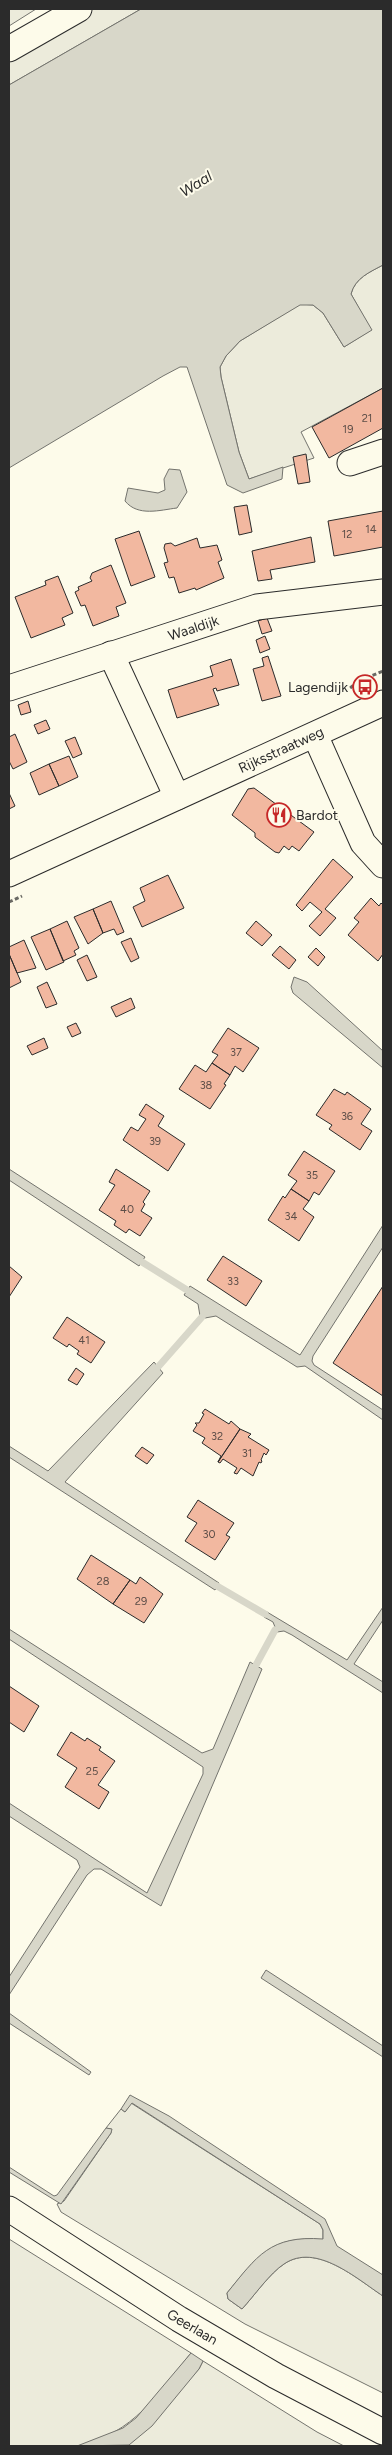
<svg xmlns="http://www.w3.org/2000/svg" width="392" height="2455" font-family="Figtree,sans-serif">
<rect width="100%" height="100%" fill="#fdfbea"/>
<path fill="#ecebdb" stroke="#74746e" d="M9,9H36L9,26Z
M91,9H141L9,85V57Z
M383,265V388L301,432L314,458L249,479L239,452L221,377L220,367L226,356L240,341L300,304L313,305L323,313L344,347L371,330L351,294C355,278 370,272 383,265Z
M131,2103L320,2224L323,2230V2240C272,2234 257,2257 227,2293L228,2299L242,2309C254,2296 270,2273 284,2264C316,2242 357,2279 383,2296V2393L245,2324L61,2212L57,2204L64,2201L111,2133V2129L106,2128L121,2109L125,2112Z
M9,2239L191,2353C157,2395 134,2433 78,2446C59,2450 29,2446 9,2446Z
M203,2361L317,2432L344,2446H126L199,2369Z"/>
<path fill="#d8d7c9" stroke="#74746e" d="M141,9H383V265C370,272 355,278 351,294L372,330L344,347L323,313L313,305H300L240,341L226,356L220,367L221,377L239,452L249,479L283,467L282,479L243,493L227,485L187,367H180L163,376L9,468V85Z
M169,469L180,470L187,492L177,508C160,510 138,517 125,501L128,488L158,493L165,490L164,479Z
M294,977L307,982L383,1051V1068L293,993L291,987Z
M9,1169L145,1257L139,1266L9,1180Z
M383,1225V1247L313,1356L312,1361L314,1365L383,1410V1420L305,1366L297,1367L216,1316L205,1318L200,1316L198,1304L184,1295L190,1286L300,1355Z
M154,1362L163,1373L65,1482L219,1583L215,1590L9,1457V1446L48,1471Z
M383,1607V1620L354,1664L383,1682V1693L292,1635L284,1631L277,1632L273,1622L264,1617L267,1612L347,1660Z
M9,1629L202,1753L213,1749L250,1662L262,1669L161,1906L101,1869H94L87,1875L9,1995V1977L80,1867L77,1860L9,1816V1803L147,1893L203,1774V1767L9,1639Z
M266,1970L383,2046V2057L261,1978Z
M9,2013L91,2072L89,2075L9,2023Z
M130,2095L169,2116L325,2219L337,2246L383,2275V2296C357,2279 316,2242 284,2264C270,2273 254,2296 242,2309L228,2299L227,2293C257,2256 270,2235 323,2239V2230L320,2224L132,2103L125,2112L121,2109Z
M106,2128L112,2129L111,2133L61,2204L9,2172V2167L54,2196L57,2195Z
M191,2353L203,2361L199,2369L152,2426L129,2445L77,2446L123,2428L136,2418Z"/>
<g fill="none" stroke-linecap="round" stroke-linejoin="round">
<path stroke="#d8d7c9" stroke-width="7" d="M142,1262L187,1290
M158,1367L202,1317
M217,1586L265,1614
M256,1665L275,1630"/>
</g>
<path fill="#f2b8a0" stroke="#2b2b2b" d="M383,388V428L329,458L312,427Z
M306,454L310,482L298,484L293,457Z
M247,505L252,532L239,535L234,507Z
M383,511V547L334,556L328,521Z
M139,531L155,577L131,586L115,539Z
M311,537L315,562L270,570L272,579L258,581L252,551Z
M197,538L200,548L217,545L222,560L218,562L224,578L196,590L195,588L179,593L174,577L169,578L164,563L168,562L164,548L165,544L171,543L175,546Z
M111,565L126,603L116,607L119,616L93,626L85,605L81,606L75,592L79,590L78,587L92,581L90,578L92,573Z
M58,576L73,613L62,618L65,625L31,638L15,597L46,585L45,581Z
M267,618L272,631L262,634L258,621Z
M265,636L270,649L260,653L256,640Z
M268,656L281,696L262,701L253,669L264,666L262,658Z
M231,659L239,685L217,691L216,688L213,689L219,705L177,718L168,690L213,676L210,666Z
M28,701L31,712L21,715L18,705Z
M46,720L50,729L38,734L34,725Z
M15,734L27,762L13,769L9,761V737Z
M75,737L82,754L73,758L65,741Z
M69,756L78,777L59,786L49,764Z
M49,764L59,786L39,795L30,773Z
M254,788L314,832L299,851L292,846L289,850L284,846L279,853L275,852L255,837V833L232,815L248,789Z
M9,793L15,806L9,809Z
M333,859L353,877L325,909L336,918L320,936L309,926L322,912L310,902L302,911L296,905Z
M168,875L184,908L142,927L133,907L145,901L140,888Z
M371,898L379,906L381,903L383,905V954L378,961L348,935L359,922L354,918Z
M111,901L124,932L117,935L114,929L103,933L93,909Z
M93,909L103,933L88,944L74,917Z
M67,921L79,948L74,951L76,955L63,961L50,929Z
M256,921L272,935L262,946L246,933Z
M50,929L64,962L46,970L31,937Z
M131,938L139,958L131,962L121,942Z
M24,940L36,968L17,973L9,954V947Z
M280,946L296,960L289,969L272,955Z
M316,948L325,957L318,966L308,957Z
M9,954L21,982L9,988Z
M87,955L97,977L87,981L77,960Z
M47,982L57,1004L46,1008L37,987Z
M131,998L135,1008L116,1017L111,1007Z
M76,1023L81,1033L72,1037L67,1027Z
M228,1028L259,1048L243,1072L235,1066L230,1075L212,1063L218,1055L212,1052Z
M44,1038L48,1048L32,1055L27,1046Z
M212,1063L230,1075L224,1084L226,1085L210,1109L179,1089L195,1065L206,1072Z
M334,1089L345,1095L347,1092L371,1109L361,1124L372,1131L360,1150L329,1129L332,1125L316,1115Z
M146,1104L164,1116L158,1126L185,1144L168,1171L123,1140L131,1127L138,1131L146,1119L139,1115Z
M304,1151L335,1171L319,1195L314,1192L309,1201L291,1189L297,1181L288,1175Z
M116,1169L150,1191L143,1202L145,1204L141,1211L152,1218L140,1236L129,1229L126,1233L114,1225L116,1221L99,1210L115,1185L109,1182Z
M291,1189L309,1201L303,1209L314,1217L299,1241L268,1220L283,1196L285,1198Z
M223,1256L262,1281L246,1306L207,1280Z
M9,1266L22,1277L9,1297Z
M383,1286V1396L333,1363Z
M67,1317L105,1342L91,1363L77,1354L79,1351L69,1344L67,1347L53,1338Z
M76,1368L84,1374L77,1385L68,1380Z
M205,1409L229,1424L231,1421L240,1429L218,1462L221,1456L202,1443L205,1438L193,1431L197,1425L195,1423H199L204,1414L202,1413Z
M240,1429L251,1434L248,1437L269,1450L266,1455L264,1453L261,1460L262,1461L261,1463L259,1462L253,1476L241,1468L237,1474L234,1473L237,1468L223,1459L220,1463L218,1462Z
M142,1447L154,1455L147,1464L135,1456Z
M198,1500L234,1523L226,1535L230,1537L215,1560L185,1541L197,1523L187,1517Z
M91,1555L130,1580L113,1604L77,1579Z
M140,1577L163,1594L144,1623L113,1604L130,1580L136,1584Z
M9,1686L39,1706L24,1732L9,1722Z
M71,1732L85,1741L87,1738L101,1747L99,1750L115,1761L98,1785L109,1792L99,1809L65,1787L77,1768L57,1755Z"/>
<g fill="none" stroke-linecap="round" stroke-linejoin="round">
<g stroke="#2b2b2b" stroke-width="27">
<g id="minor">
<path d="M9,49L79,9"/>
<path d="M350,463L383,452"/>
<path d="M111,654L177,797"/>
<path id="s1" d="M9,688L257,607L383,592"/>
<path d="M315,735L363,843L383,865"/>
<path id="s2" d="M9,874L383,703"/>
<path id="s3" d="M9,2209L179,2319L276,2376L383,2432"/>
</g>
</g>
<path stroke="#6a6964" stroke-width="3" stroke-dasharray="4 2.5" stroke-linecap="butt" d="M345,692L359,681L383,671
M9,902L22,896"/>
<use href="#minor" stroke="#fdfbea" stroke-width="25"/>
</g>
<defs>
<g id="bus-ring" transform="scale(1.25)"><circle r="9.5" fill="#fdfbea" stroke="#c62828" stroke-width="1.5"/><path d="M-5-6H5V4H4V6H2V4H-2V6H-4V4H-5ZM-3.5-4V0h7V-4ZM-3.5 1.2v1.5H-2V1.2ZM2 1.2v1.5H3.5V1.2Z" fill="#c62828"/></g>
<g id="restaurant-ring" transform="scale(1.25)"><circle r="9.5" fill="#fdfbea" stroke="#c62828" stroke-width="1.5"/><path d="M-5-6h1v4h1v-4h1v4h1v-4h1v5L-1.5 .5V6h-2V.5L-5-1ZM5-6V6H3V1.5H1.5Q1.5-4 5-6Z" fill="#c62828"/></g>
</defs>
<g fill-rule="evenodd">
<use href="#bus-ring" x="365" y="687"/>
<use href="#restaurant-ring" x="279" y="815"/>
</g>
<g text-anchor="middle" stroke-width="4" stroke-linejoin="round" paint-order="stroke">
<g font-size="11" fill="#5d4e48">
<text x="367" y="422">21</text>
<text x="348" y="433">19</text>
<text x="371" y="533">14</text>
<text x="347" y="538">12</text>
<text x="236" y="1056">37</text>
<text x="206" y="1089">38</text>
<text x="347" y="1120">36</text>
<text x="155" y="1145">39</text>
<text x="312" y="1179">35</text>
<text x="127" y="1213">40</text>
<text x="291" y="1220">34</text>
<text x="233" y="1285">33</text>
<text x="84" y="1344">41</text>
<text x="217" y="1440">32</text>
<text x="247" y="1457">31</text>
<text x="209" y="1538">30</text>
<text x="103" y="1585">28</text>
<text x="141" y="1605">29</text>
<text x="92" y="1775">25</text>
</g>
<g font-size="14" fill="#2b2b2b" stroke="#fdfbea">
<text dy="5" stroke="none"><textPath href="#s1" startOffset="194">Waaldijk</textPath></text>
<text dy="5" stroke="none"><textPath href="#s2" startOffset="299">Rijksstraatweg</textPath></text>
<text dy="5" stroke="none"><textPath href="#s3" startOffset="218">Geerlaan</textPath></text>
</g>
<g font-size="14" fill="#2b2b2b" stroke="#fdfbea" text-anchor="end">
<text x="348" y="692">Lagendijk</text>
<text x="296" y="820" text-anchor="start">Bardot</text>
</g>
<g font-size="15" font-style="italic" fill="#2b2b2b" stroke="#fdfbea">
<text transform="translate(196 184) rotate(-32)" y="5">Waal</text>
</g>
</g>
<rect width="392" height="2455" fill="none" stroke="#2b2b2b" stroke-width="20"/>
</svg>
